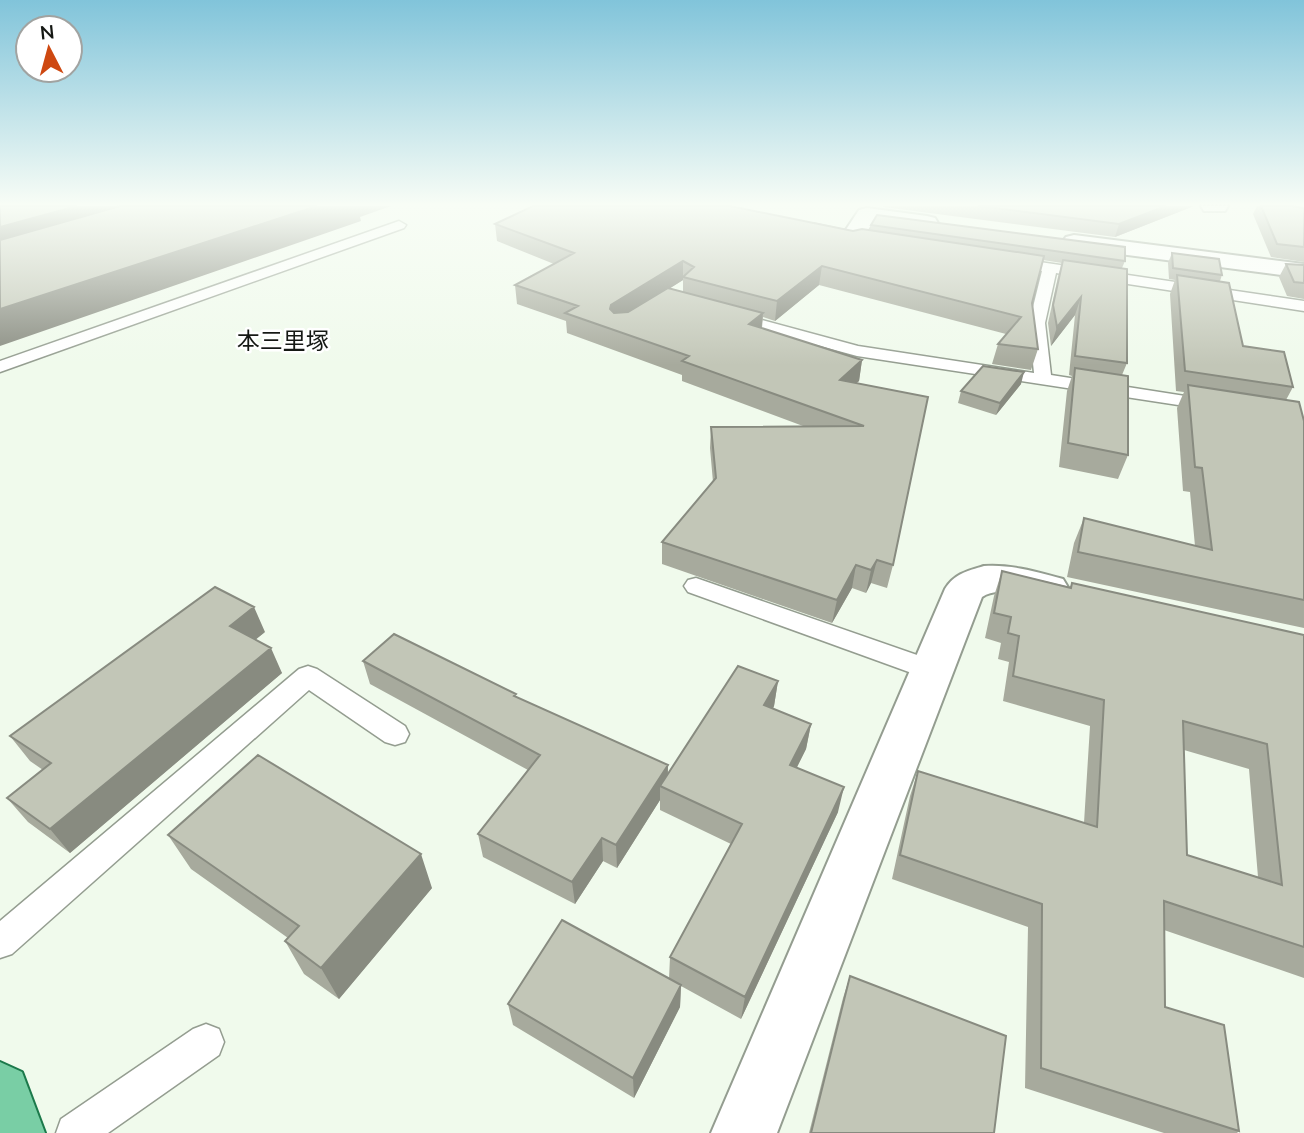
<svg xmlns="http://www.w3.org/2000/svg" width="1304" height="1133" font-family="Mulish,'Noto Sans JP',sans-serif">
<rect width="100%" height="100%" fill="#f0faec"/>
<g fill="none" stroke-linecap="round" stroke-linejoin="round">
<g stroke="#949d90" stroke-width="3">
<path id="lane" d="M399,221L406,225L404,228L0,372V361Z
M1013,258L1304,301V311L1056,273L1045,323L1051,375L1217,401L1220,405L1211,410L857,356L726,320L724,317L732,312L858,346L1034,373L1029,323L1042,271L1008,265L1006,262Z
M696,578L940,663L944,670L940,677L931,680L688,592L684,586L688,580Z
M308,666L317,669L405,726L409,734L405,742L395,745L385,742L309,690L12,954L0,958V921L299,669Z
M206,1024L219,1029L224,1042L219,1055L108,1133H56L61,1119L193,1029Z"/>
</g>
<g stroke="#949d90" stroke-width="4">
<path id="street" d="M1201,206H1228L1225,211H1204Z
M867,208L927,216L935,218L938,223L935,228L927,230L873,222L859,244L851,246L805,236L802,231L805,226L813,224L845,231L859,210Z
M1074,235L1304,264V278L1066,247L1062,242L1066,237Z
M984,566C1011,564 1037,572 1063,579L1069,589L1063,599C1036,606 1003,582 982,597L777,1133H711L945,589C954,574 967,571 984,566Z"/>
</g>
<g stroke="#1c794b" stroke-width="4">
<path id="primary" d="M0,1062L22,1072L45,1133H0Z"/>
</g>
<use href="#lane" fill="#fff" fill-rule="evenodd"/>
<use href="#street" fill="#fff" fill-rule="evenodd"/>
<use href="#primary" fill="#79cea5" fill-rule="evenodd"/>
</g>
<path fill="#a7aa9d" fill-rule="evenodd" d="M883,206H1194L1115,237L883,207Z
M1257,206H1292L1304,208V262L1271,257L1253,214Z
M495,224L853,231L870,230L871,225L1125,261L1122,268L1127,363L1122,375L1128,455L1118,479L1059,467L1067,391L1072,376L1069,375L1075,315L1051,346L1048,323L1058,277L1062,263L1043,260L1032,303L1038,349L1031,370L992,364L998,344L1006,334L819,285L775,321L763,317L762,328L862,360L859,381L856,383L893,565L887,588L871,583L866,593L852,588L832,623L662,564V542L713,482L710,448L711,427L803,426L682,381V375L567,333L566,321L517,304L515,285L554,264L497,241ZM683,280V292L670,288Z
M1172,253L1222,275L1220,281L1243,346L1293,387L1286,400L1304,421V628L1067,577L1074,543L1084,518L1195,546L1190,492L1183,491L1177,408L1184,392L1176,391L1170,294L1175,280L1169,279L1168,263Z
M1286,264L1304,265V299L1287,296L1279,277Z
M1021,384L996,415L958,403L961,391Z
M1002,571L1070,587L1072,583L1304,635V978L1164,930L1165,1007L1239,1131L1237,1133H1164L1025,1088L1028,927L892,879L910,796L918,771L1084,823L1090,726L1003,701L1009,662L998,659L1001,643L985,638L994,596ZM1184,750L1249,769L1258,877L1187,855Z
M265,632L255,640L282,673L70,853L28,822L7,798L43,770L30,761L10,736Z
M363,661L516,697L668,765V774L778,681L774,706L773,709L811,724L806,749L797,767L838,812L741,1019L681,986L680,1007L634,1098L513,1025L508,1004L669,979L670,957L731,844L660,810V800L617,868L603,861L575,904L483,857L478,834L528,770L370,684Z
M168,835L432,888L339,999L304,974L285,941L288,938L191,869Z
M850,976L994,1133H809L843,998Z"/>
<path fill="#888b80" d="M77,206H183L0,260V227Z
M317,206H391L360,217L361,221L0,346V309Z
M1166,206H1194L1115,237L1119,224Z
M683,261V280L612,325L610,309L611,305Z
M822,266L819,285L775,321L777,301Z
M1081,297L1075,315L1051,346L1057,327Z
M763,313L761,333L749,324Z
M862,360L859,381L836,401L840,380Z
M1024,372L1021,384L996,415L1000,403Z
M877,560L871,583L866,593L871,570Z
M856,565L852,588L832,623L837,600Z
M254,607L265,632L241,651L230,626Z
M271,648L282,673L70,853L50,829Z
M778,681L774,706L761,730L764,705Z
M811,724L806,749L786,789L790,765Z
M668,765L667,788L660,786V800L617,868L616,845Z
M844,787L838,812L741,1019L745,997Z
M602,838L603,861L575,904L572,882Z
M421,854L432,888L339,999L321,968Z
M681,985L680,1007L634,1098L633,1078Z"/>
<path fill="#c2c6b7" stroke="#888b80" stroke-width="2" fill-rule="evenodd" d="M0,206H77L0,227Z
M120,206H317L0,309V240Z
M533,206H730L853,231L862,229L1044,256L1032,303L1038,349L998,344L1021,317L822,266L777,301L683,277L694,267L683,261L611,305L610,309L614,313L628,312L668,288L763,313L749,324L862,360L840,380L928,397L893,565L877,560L871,570L856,565L837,600L662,542L716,478L711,427L864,426L682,361L689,356L565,313L578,306L515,285L574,253L495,224Z
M978,206H1166L1119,224Z
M1261,206H1292L1304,208V247L1277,244Z
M877,215L1125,247V261L871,225Z
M1172,253L1219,259L1222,275L1173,268Z
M1063,260L1127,269V363L1075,356L1081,297L1057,327L1053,305Z
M1286,264L1304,265V283L1294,282Z
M1177,275L1229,283L1243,346L1284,352L1293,387L1185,371Z
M983,366L1024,372L1000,403L961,391Z
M1075,368L1128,376V455L1068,443Z
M1188,385L1299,402L1304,421V600L1078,552L1084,518L1212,550L1202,468L1195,467Z
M1002,571L1071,588L1072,583L1304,635V947L1164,901L1165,1007L1224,1025L1239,1131L1041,1068L1042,904L900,855L918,771L1097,827L1104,700L1013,676L1019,636L1008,633L1011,617L994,613ZM1183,721L1267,744L1282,885L1187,855Z
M215,587L254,607L230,626L271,648L50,829L7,798L51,763L10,736Z
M394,634L516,694L514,696L668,765L616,845L602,838L572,882L478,834L540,755L363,661Z
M738,666L778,681L764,705L811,724L790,765L844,787L745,997L670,957L742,824L660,786Z
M258,755L421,854L321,968L285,941L299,926L168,835Z
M562,920L681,985L633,1078L508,1004Z
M850,976L1006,1036L994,1133H811Z"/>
<linearGradient id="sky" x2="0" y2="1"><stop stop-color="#81c4da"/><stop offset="0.56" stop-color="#f8fdf6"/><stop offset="1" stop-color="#f8fdf6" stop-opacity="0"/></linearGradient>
<rect width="1304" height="365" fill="url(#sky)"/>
<g text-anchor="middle" stroke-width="5" stroke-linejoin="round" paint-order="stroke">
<g font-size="23" fill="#151814" stroke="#fff">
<text x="283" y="349">本三里塚</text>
</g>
</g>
<g transform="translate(49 49) rotate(354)"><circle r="33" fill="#ffffff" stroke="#a1a3a1" stroke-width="2"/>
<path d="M0-5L12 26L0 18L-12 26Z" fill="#ce4811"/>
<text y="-10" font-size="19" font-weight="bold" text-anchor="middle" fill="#151814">N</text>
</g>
</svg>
